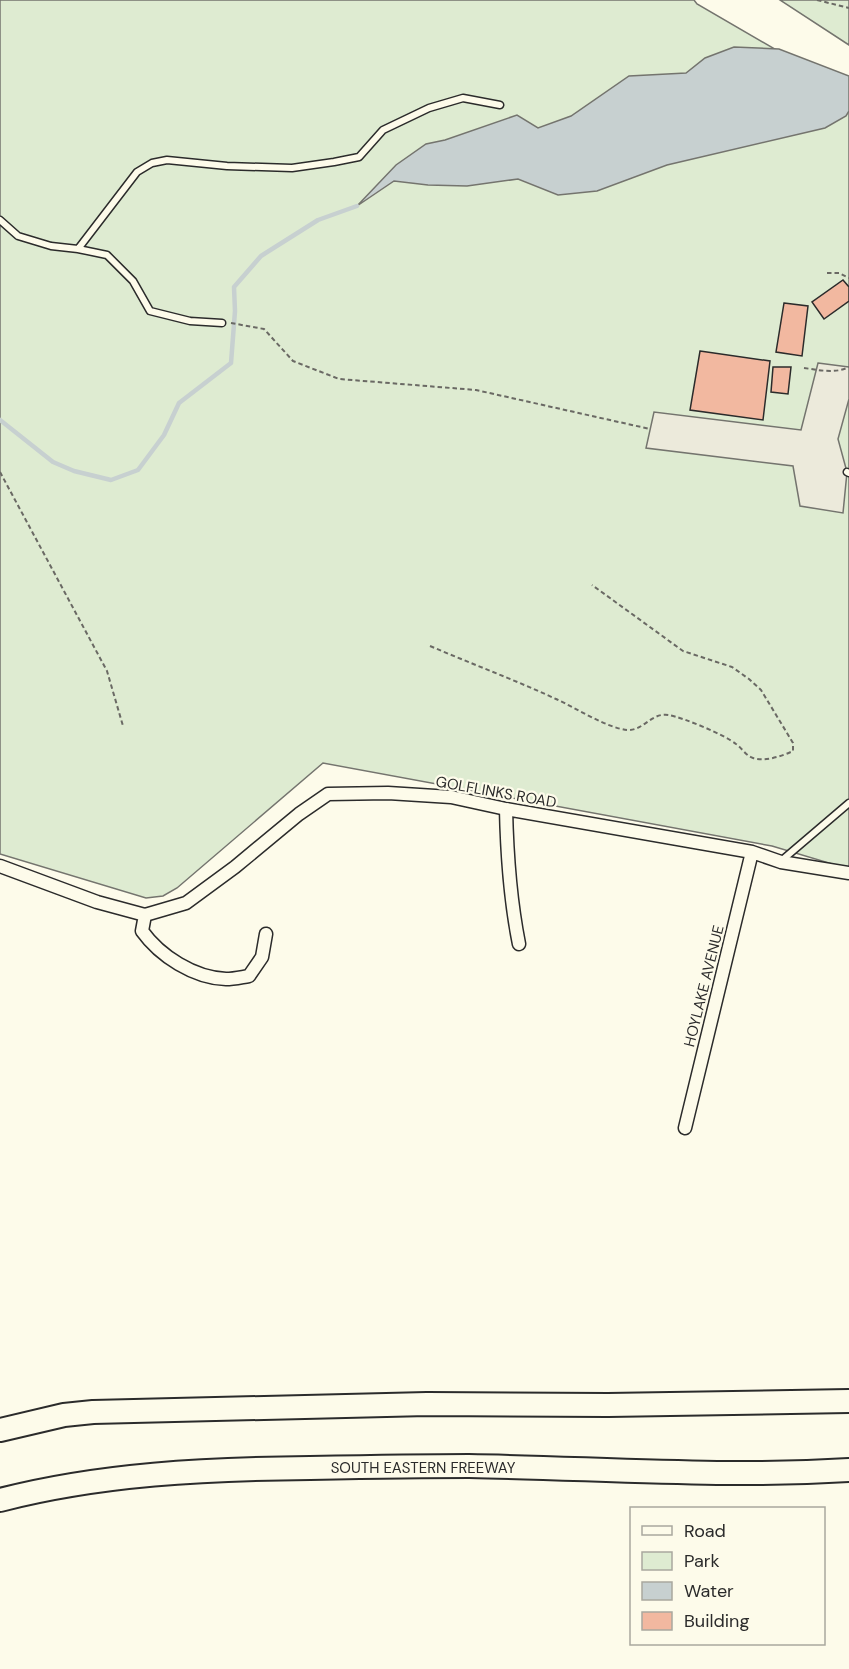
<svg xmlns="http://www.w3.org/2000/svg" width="849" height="1669" font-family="'DM Sans',sans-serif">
<rect width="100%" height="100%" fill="#fdfbea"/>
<path fill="#deebd1" stroke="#74746e" stroke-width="1.5" d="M0,0H694L697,4L849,92V869L772,846L323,763L177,888L163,896L146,898L0,854Z
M780,0H849V45Z"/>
<path fill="#eceadb" stroke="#74746e" stroke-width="1.5" d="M818,363L849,367V399L838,439L847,472L843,513L800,506L793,466L646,448L654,412L801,430Z"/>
<path fill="#c7d0d0" stroke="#74746e" stroke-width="1.5" d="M734,47L779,49L849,76V111L846,116L825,128L667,165L597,191L558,195L518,179L467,186L428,185L394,181L357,206L396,165L426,144L445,140L517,115L538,128L571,116L629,76L686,73L705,58Z"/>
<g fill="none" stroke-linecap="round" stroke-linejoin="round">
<path stroke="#c7d0d0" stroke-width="4.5" d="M0,420L53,462L74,471L111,480L138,470L164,435L179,403L231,363L235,311L234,287L261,256L318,220L357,206"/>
</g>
<path fill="#f2b8a0" stroke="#2b2b2b" stroke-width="1.5" d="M843,280L849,287V301L824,319L812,302Z
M784,303L808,306L802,356L776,352Z
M700,351L770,361L763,420L690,410Z
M773,367H791L788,394L771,392Z"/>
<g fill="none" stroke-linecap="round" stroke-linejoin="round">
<g stroke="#2b2b2b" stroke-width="9">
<path id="service" d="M0,220L18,236L51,246L78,249L137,172L152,163L167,160L227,166L292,168L334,162L359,157L383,130L429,108L463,98L500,105
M78,249L107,255L133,281L150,311L190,321L222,323
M847,472L849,473
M781,861L849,803"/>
</g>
<g stroke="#2b2b2b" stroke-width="15">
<path id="minor" d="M506,809C507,855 510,899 519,944
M0,866L97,902L145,915L186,903L235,867L299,814L328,794L388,793L451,797L506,809L752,852L781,862L849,873
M145,915L142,931C160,956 194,978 226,979C234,979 242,977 249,976L262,957L266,934
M685,1128L752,852"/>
</g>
<g stroke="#2b2b2b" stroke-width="26">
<path id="motorway" d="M0,1430L64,1415L93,1412L427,1404L608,1405L849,1401
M0,1500C101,1474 206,1469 310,1468C363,1467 416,1466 469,1466C595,1468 722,1478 849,1470"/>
</g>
<path stroke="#6a6964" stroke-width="2" stroke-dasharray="4.5 3" stroke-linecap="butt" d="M817,0L849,8
M827,273H839L849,278
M231,323L264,329L293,361L339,379L476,390L650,429
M804,368C819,370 835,374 849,367
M0,472L107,671L123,726
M430,646C472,664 515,680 556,699C576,708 607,728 627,730C644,731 651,712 669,715C684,718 723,734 736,744C742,748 746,756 753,758C765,762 782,756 793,751V743L787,733L761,690L749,679L732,667L683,651L592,585"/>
<use href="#service" stroke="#fdfbea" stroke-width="6"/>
<use href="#minor" stroke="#fdfbea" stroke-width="12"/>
<use href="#motorway" stroke="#fdfbea" stroke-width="22"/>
</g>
<g text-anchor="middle" stroke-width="4.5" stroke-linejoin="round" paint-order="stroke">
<g font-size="15" fill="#2b2b2b" stroke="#fdfbea">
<text transform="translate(496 792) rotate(10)" y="5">GOLFLINKS ROAD</text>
<text transform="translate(704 986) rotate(-76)" y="5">HOYLAKE AVENUE</text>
<text x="423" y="1473">SOUTH EASTERN FREEWAY</text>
</g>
</g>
<rect x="630" y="1507" width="195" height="138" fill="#fdfbea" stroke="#a9a89e" stroke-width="1.5"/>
<rect x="642" y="1526" width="30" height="9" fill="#fdfbea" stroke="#a9a89e" stroke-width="1.5"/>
<text x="684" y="1537" font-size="18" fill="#2b2b2b">Road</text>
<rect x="642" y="1552" width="30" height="18" fill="#deebd1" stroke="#a9a89e" stroke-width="1.5"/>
<text x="684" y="1567" font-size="18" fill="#2b2b2b">Park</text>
<rect x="642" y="1582" width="30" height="18" fill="#c7d0d0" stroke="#a9a89e" stroke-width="1.5"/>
<text x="684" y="1597" font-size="18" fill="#2b2b2b">Water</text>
<rect x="642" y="1612" width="30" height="18" fill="#f2b8a0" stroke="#a9a89e" stroke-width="1.5"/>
<text x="684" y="1627" font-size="18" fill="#2b2b2b">Building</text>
</svg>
